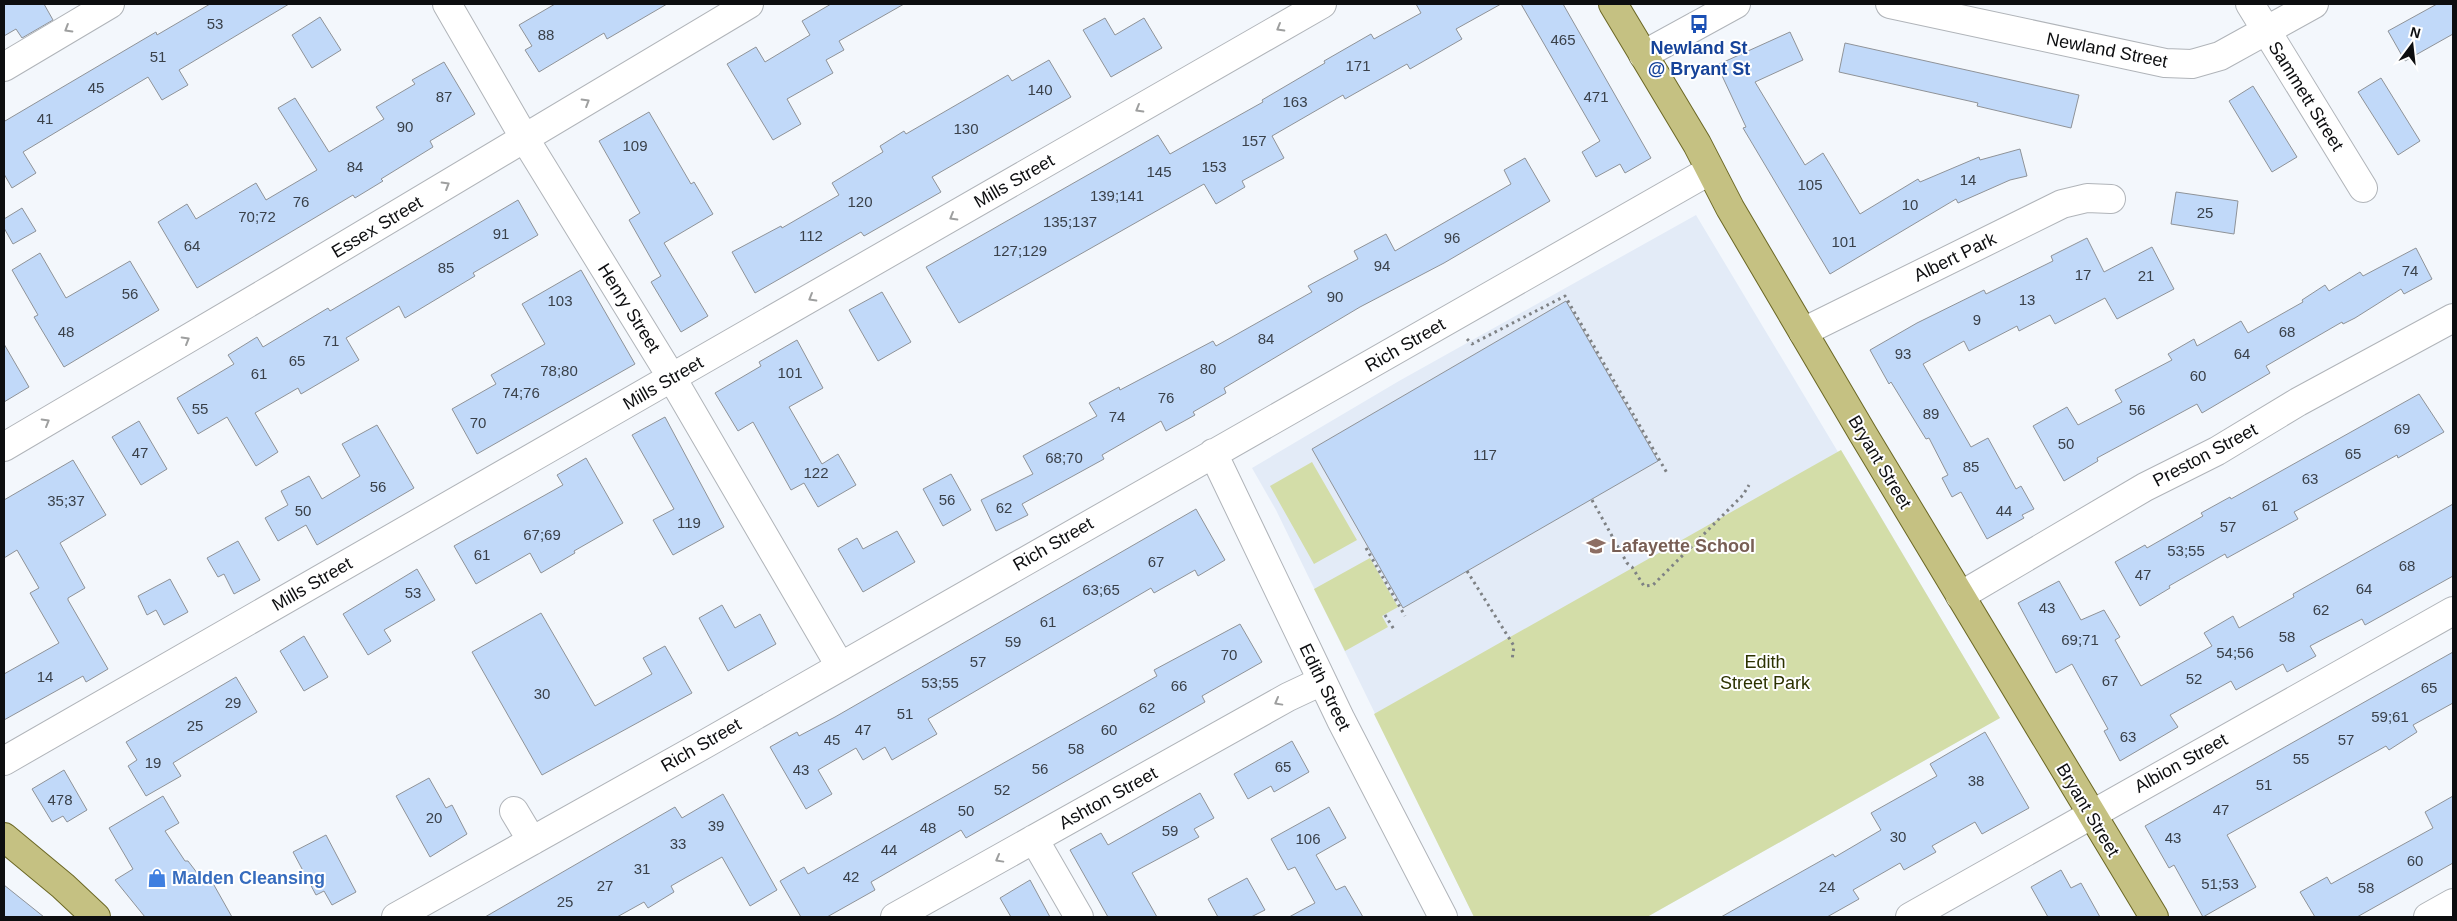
<svg xmlns="http://www.w3.org/2000/svg" width="2457" height="921" font-family="Arial,sans-serif">
<rect width="100%" height="100%" fill="#f3f7fc"/>
<path fill="#e3ebf7" d="M1696,215L1838,452L1841,450L1849,463L2000,718L1647,917H1474L1276,510L1252,468L1399,381Z"/>
<path fill="#d3dda8" d="M1841,450L2000,718L1647,917H1474L1374,714Z
M1312,462L1357,540L1314,564L1270,486Z
M1370,558L1398,607L1382,616L1388,627L1345,651L1314,589Z"/>
<path fill="#c1d9f9" stroke="#8f9398" d="M4,4H44L53,20L22,38L16,29L4,36Z
M210,4H289L179,70L188,85L162,100L148,77L23,152L36,173L12,188L4,174V119L5,121L156,32L157,35Z
M555,4H667L607,39L604,33L539,72L525,50L532,46L519,25Z
M831,4H904L839,41L844,50L826,60L833,73L787,99L801,124L773,140L727,64L756,47L765,62L810,35L802,21Z
M1416,4H1501L1456,29L1462,39L1410,69L1407,64L1345,99L1343,95L1272,136L1284,158L1242,181L1245,187L1216,204L1204,184L959,323L926,267L1158,135L1170,154L1263,102L1262,100L1325,63L1324,61L1371,34L1374,39L1421,13Z
M1521,4H1563L1651,158L1625,173L1620,164L1596,177L1582,152L1600,141Z
M2437,4H2453V34L2405,61L2388,31Z
M320,17L341,50L312,68L292,35Z
M1105,18L1115,35L1144,18L1162,48L1111,77L1083,30Z
M1790,32L1803,60L1755,82L1805,165L1823,153L1860,214L1918,179L1920,182L1979,157L1980,160L2020,149L2027,176L2010,180L1958,203L1956,199L1830,274L1743,128L1746,127L1717,65Z
M1845,43L2079,95L2071,128L1977,106L1978,103L1839,72Z
M1049,60L1071,97L932,177L941,192L864,236L861,232L755,293L732,252L781,226L782,228L839,195L832,183L883,152L880,146L904,131L906,134L1008,75L1012,81Z
M444,62L475,114L430,141L433,147L381,179L383,181L355,198L353,195L197,288L158,222L187,204L196,219L256,183L266,200L317,170L278,108L295,98L329,152L384,119L376,107L415,84L412,80Z
M2381,78L2420,141L2398,155L2358,92Z
M2253,86L2297,157L2272,172L2229,101Z
M649,112L691,184L694,182L713,214L664,243L708,316L681,332L651,282L661,276L629,220L640,213L599,141Z
M1525,158L1550,201L1444,263L1360,307L1224,388L1226,393L1193,412L1195,415L1166,431L1161,421L1102,455L1104,459L1022,504L1028,515L996,531L981,500L1033,474L1023,456L1097,416L1089,403L1119,387L1120,390L1213,341L1216,346L1312,292L1308,286L1358,259L1354,251L1386,234L1395,251L1511,184L1504,170Z
M2176,192L2238,201L2234,234L2171,224Z
M518,200L538,235L473,273L475,276L405,318L399,306L346,338L359,360L301,394L298,388L255,413L278,452L256,466L227,417L198,434L177,398L234,364L228,355L257,337L263,347L328,308L330,311Z
M22,208L36,231L13,244L4,228V219Z
M2087,238L2104,272L2152,247L2174,289L2117,319L2105,298L2055,324L2050,315L2019,331L2017,326L1969,351L1964,341L1923,364L1971,447L1988,438L2016,489L2021,486L2034,509L2022,515L2024,518L1987,539L1961,492L1952,497L1942,478L1948,475L1929,438L1926,439L1891,382L1889,384L1870,350L1917,323L1984,290L1986,294L2053,261L2051,256Z
M2416,248L2432,279L2404,294L2401,289L2355,318L2343,324L2342,322L2266,366L2270,373L2202,413L2197,404L2097,458L2098,461L2064,481L2033,426L2067,407L2078,425L2122,402L2115,390L2172,360L2168,354L2194,339L2197,346L2241,321L2248,333L2303,302L2302,300L2325,285L2329,291L2360,272L2363,276Z
M40,253L66,298L130,261L159,310L64,367L34,317L38,315L12,270Z
M581,270L635,364L477,454L452,409L496,384L491,375L545,344L522,304Z
M882,292L911,342L878,361L849,310Z
M1566,301L1658,461L1403,608L1312,449Z
M797,340L823,388L789,407L822,464L838,454L856,485L818,507L804,483L791,490L753,422L738,431L715,393L761,366L759,362Z
M4,344L29,387L4,402Z
M2419,394L2444,432L2398,458L2397,455L2294,512L2298,519L2227,558L2225,554L2169,586L2170,588L2140,606L2115,562L2145,545L2147,548L2203,516L2201,513L2230,497L2231,499Z
M665,417L724,527L673,555L653,520L674,509L632,435Z
M139,421L167,469L141,485L112,437Z
M377,425L414,488L317,545L306,525L278,541L265,518L288,505L281,491L309,476L322,499L360,476L342,444Z
M586,458L623,523L574,551L575,553L541,573L530,553L476,584L454,546L563,485L557,475Z
M73,460L106,515L60,543L85,588L68,598V600L108,669L86,682L83,676L4,720V674L59,643L30,593L39,588L17,550L4,558V500Z
M951,474L971,510L943,526L923,489Z
M2453,504V576L2365,625L2362,619L2310,646L2316,656L2287,672L2283,664L2236,690L2231,681L2170,715L2178,727L2120,761L2104,731L2108,729L2072,664L2056,673L2018,603L2059,581L2081,620L2104,610L2120,637L2115,640L2141,686L2212,646L2204,633L2233,616L2239,628L2294,597L2293,594L2316,581Z
M1196,509L1225,560L1198,576L1195,570L1154,593L1151,588L928,719L937,734L892,760L885,747L863,760L856,748L818,770L832,794L806,809L770,747L797,732L799,736L835,717Z
M897,531L915,562L863,592L838,549L857,538L863,549Z
M238,541L260,580L234,594L224,574L218,577L207,558Z
M417,569L435,600L384,630L391,641L368,655L343,614Z
M170,579L188,612L164,625L156,610L147,615L138,596Z
M722,605L735,628L760,614L776,644L728,671L699,618Z
M541,613L595,706L652,674L643,658L665,646L692,693L542,775L472,652Z
M1240,624L1262,662L1202,696L1205,702L966,838L961,830L871,882L875,890L827,917H801L780,881L804,867L808,874L1157,676L1154,670Z
M304,636L328,677L304,691L280,651Z
M2453,652V703L2413,725L2417,732L2389,750L2386,746L2227,835L2256,887L2203,917L2174,865L2169,868L2145,826Z
M236,677L257,712L173,763L181,776L146,796L128,766L137,760L126,742Z
M1985,732L2029,808L1982,834L1975,822L1932,846L1936,852L1904,870L1900,863L1853,890L1859,899L1827,917H1721L1833,854L1835,857L1881,830L1871,813L1937,776L1930,764Z
M1292,741L1309,772L1274,792L1271,786L1248,799L1234,774Z
M64,770L87,810L67,822L63,816L52,822L32,789Z
M429,778L446,808L452,805L467,834L430,857L396,796Z
M1200,793L1214,818L1194,829L1199,837L1132,873L1157,917H1108L1070,850L1101,833L1108,845Z
M723,794L777,890L750,906L722,857L671,886L674,892L648,908L644,902L617,917H485L675,807L682,818Z
M163,796L179,823L165,831L185,861H188L204,882L210,878L232,917H145L115,880L133,869L109,828Z
M2453,796V863L2357,917H2315L2300,892L2327,877L2331,884L2433,828L2425,812Z
M1329,807L1346,838L1316,855L1336,890L1345,886L1363,917H1289L1315,903L1295,867L1288,870L1271,839Z
M326,835L356,892L332,905L324,891L316,895L293,852Z
M2061,870L2071,888L2081,883L2100,917H2048L2031,887Z
M1247,878L1265,910L1251,917H1218L1208,899Z
M1030,880L1050,917H1011L1000,898Z
M4,885L44,917H4Z"/>
<g fill="none" stroke-linecap="round" stroke-linejoin="round">
<g stroke="#b0b4b9" stroke-width="30">
<path id="minor" d="M447,4L525,139L672,378L840,666
M1890,4L2165,63L2192,64L2220,56L2314,4
M2250,4L2363,188
M1643,55L1736,4
M4,67L110,4
M1803,332L2062,204L2087,198L2111,199
M4,447L277,286L749,4
M1213,453L1341,720L1443,917
M1960,596L2145,487L2217,451L2298,402L2453,318
M4,761L1322,4
M514,811L532,841
M1034,839L1079,917
M396,917L705,744L1709,171
M895,917L1288,697L1322,681
M1910,917L2453,611
M2428,917L2453,903"/>
</g>
<g stroke="#6b6724" stroke-width="30">
<path id="major" d="M1613,4L1697,144L1730,208L1863,434L2154,917
M4,837L63,886L96,917"/>
</g>
<path stroke="#7e8184" stroke-width="3" stroke-dasharray="2.5 4" stroke-linecap="butt" d="M1467,339L1472,344L1565,296L1667,473
M1592,500L1627,563L1632,567L1644,586L1653,585L1743,495L1749,485
M1366,548L1405,616
M1467,571L1514,646L1512,660
M1385,615L1395,631"/>
<use href="#minor" stroke="#fff" stroke-width="28"/>
<use href="#major" stroke="#c5c182" stroke-width="28"/>
</g>
<defs><path id="oneway-chevron" d="M-2-3.5L2.5 0L-2 3.5" fill="none" stroke-width="1.6" stroke-linecap="round" stroke-linejoin="round" transform="scale(1.25)"/></defs>
<g stroke="#9e9f9f">
<use href="#oneway-chevron" transform="translate(1280 28) rotate(150)"/>
<use href="#oneway-chevron" transform="translate(68 29) rotate(149)"/>
<use href="#oneway-chevron" transform="translate(586 102) rotate(-31)"/>
<use href="#oneway-chevron" transform="translate(1139 109) rotate(150)"/>
<use href="#oneway-chevron" transform="translate(446 185) rotate(-31)"/>
<use href="#oneway-chevron" transform="translate(953 217) rotate(150)"/>
<use href="#oneway-chevron" transform="translate(812 298) rotate(150)"/>
<use href="#oneway-chevron" transform="translate(186 340) rotate(-30)"/>
<use href="#oneway-chevron" transform="translate(46 422) rotate(-30)"/>
<use href="#oneway-chevron" transform="translate(1278 702) rotate(151)"/>
<use href="#oneway-chevron" transform="translate(999 859) rotate(151)"/>
</g>
<defs>
<g id="bus-bare" transform="scale(1.5)"><path d="M-5-6H5V4H4V6H2V4H-2V6H-4V4H-5ZM-3.5-4V0h7V-4ZM-3.5 1.2v1.5H-2V1.2ZM2 1.2v1.5H3.5V1.2Z" fill="#1a4fb4" stroke="#fff" stroke-width="2.5" paint-order="stroke"/></g>
<g id="school-bare" transform="scale(1.5)"><path d="M0-5L7-2L0 1L-7-2ZM-4 1L0 2.5L4 1V4Q0 6-4 4Z" fill="#8d6e63" stroke="#fff" stroke-width="2.5" paint-order="stroke"/></g>
<g id="shop-bare" transform="scale(1.5)"><path d="M-5-2.5h2.3a2.7 3.5 0 0 1 5.4 0H5L5.5 6h-11ZM-1.5-2.5h3a1.5 2.3 0 0 0-3 0Z" fill="#3f7fe0" stroke="#fff" stroke-width="2.5" paint-order="stroke"/></g>
</defs>
<g fill-rule="evenodd">
<use href="#bus-bare" x="1699" y="24"/>
<use href="#school-bare" x="1596" y="546"/>
<use href="#shop-bare" x="157" y="878"/>
</g>
<g text-anchor="middle" stroke-width="4" stroke-linejoin="round" paint-order="stroke">
<g font-size="15" fill="#3a414a">
<text x="215" y="29">53</text>
<text x="546" y="40">88</text>
<text x="1563" y="45">465</text>
<text x="158" y="62">51</text>
<text x="1358" y="71">171</text>
<text x="96" y="93">45</text>
<text x="1040" y="95">140</text>
<text x="444" y="102">87</text>
<text x="1596" y="102">471</text>
<text x="1295" y="107">163</text>
<text x="45" y="124">41</text>
<text x="405" y="132">90</text>
<text x="966" y="134">130</text>
<text x="1254" y="146">157</text>
<text x="635" y="151">109</text>
<text x="355" y="172">84</text>
<text x="1214" y="172">153</text>
<text x="1159" y="177">145</text>
<text x="1968" y="185">14</text>
<text x="1810" y="190">105</text>
<text x="1117" y="201">139;141</text>
<text x="301" y="207">76</text>
<text x="860" y="207">120</text>
<text x="1910" y="210">10</text>
<text x="2205" y="218">25</text>
<text x="257" y="222">70;72</text>
<text x="1070" y="227">135;137</text>
<text x="501" y="239">91</text>
<text x="811" y="241">112</text>
<text x="1452" y="243">96</text>
<text x="1844" y="247">101</text>
<text x="192" y="251">64</text>
<text x="1020" y="256">127;129</text>
<text x="1382" y="271">94</text>
<text x="446" y="273">85</text>
<text x="2410" y="276">74</text>
<text x="2083" y="280">17</text>
<text x="2146" y="281">21</text>
<text x="130" y="299">56</text>
<text x="1335" y="302">90</text>
<text x="2027" y="305">13</text>
<text x="560" y="306">103</text>
<text x="1977" y="325">9</text>
<text x="66" y="337">48</text>
<text x="2287" y="337">68</text>
<text x="1266" y="344">84</text>
<text x="331" y="346">71</text>
<text x="1903" y="359">93</text>
<text x="2242" y="359">64</text>
<text x="297" y="366">65</text>
<text x="1208" y="374">80</text>
<text x="559" y="376">78;80</text>
<text x="790" y="378">101</text>
<text x="259" y="379">61</text>
<text x="2198" y="381">60</text>
<text x="521" y="398">74;76</text>
<text x="1166" y="403">76</text>
<text x="200" y="414">55</text>
<text x="2137" y="415">56</text>
<text x="1931" y="419">89</text>
<text x="1117" y="422">74</text>
<text x="478" y="428">70</text>
<text x="2402" y="434">69</text>
<text x="2066" y="449">50</text>
<text x="140" y="458">47</text>
<text x="2353" y="459">65</text>
<text x="1485" y="460">117</text>
<text x="1064" y="463">68;70</text>
<text x="1971" y="472">85</text>
<text x="816" y="478">122</text>
<text x="2310" y="484">63</text>
<text x="378" y="492">56</text>
<text x="947" y="505">56</text>
<text x="66" y="506">35;37</text>
<text x="2270" y="511">61</text>
<text x="1004" y="513">62</text>
<text x="303" y="516">50</text>
<text x="2004" y="516">44</text>
<text x="689" y="528">119</text>
<text x="2228" y="532">57</text>
<text x="542" y="540">67;69</text>
<text x="2186" y="556">53;55</text>
<text x="482" y="560">61</text>
<text x="1156" y="567">67</text>
<text x="2407" y="571">68</text>
<text x="2143" y="580">47</text>
<text x="2364" y="594">64</text>
<text x="1101" y="595">63;65</text>
<text x="413" y="598">53</text>
<text x="2047" y="613">43</text>
<text x="2321" y="615">62</text>
<text x="1048" y="627">61</text>
<text x="2287" y="642">58</text>
<text x="2080" y="645">69;71</text>
<text x="1013" y="647">59</text>
<text x="2235" y="658">54;56</text>
<text x="1229" y="660">70</text>
<text x="978" y="667">57</text>
<text x="45" y="682">14</text>
<text x="2194" y="684">52</text>
<text x="2110" y="686">67</text>
<text x="940" y="688">53;55</text>
<text x="1179" y="691">66</text>
<text x="2429" y="693">65</text>
<text x="542" y="699">30</text>
<text x="233" y="708">29</text>
<text x="1147" y="713">62</text>
<text x="905" y="719">51</text>
<text x="2390" y="722">59;61</text>
<text x="195" y="731">25</text>
<text x="863" y="735">47</text>
<text x="1109" y="735">60</text>
<text x="2128" y="742">63</text>
<text x="832" y="745">45</text>
<text x="2346" y="745">57</text>
<text x="1076" y="754">58</text>
<text x="2301" y="764">55</text>
<text x="153" y="768">19</text>
<text x="1283" y="772">65</text>
<text x="1040" y="774">56</text>
<text x="801" y="775">43</text>
<text x="1976" y="786">38</text>
<text x="2264" y="790">51</text>
<text x="1002" y="795">52</text>
<text x="60" y="805">478</text>
<text x="2221" y="815">47</text>
<text x="966" y="816">50</text>
<text x="434" y="823">20</text>
<text x="716" y="831">39</text>
<text x="928" y="833">48</text>
<text x="1170" y="836">59</text>
<text x="1898" y="842">30</text>
<text x="2173" y="843">43</text>
<text x="1308" y="844">106</text>
<text x="678" y="849">33</text>
<text x="889" y="855">44</text>
<text x="2415" y="866">60</text>
<text x="642" y="874">31</text>
<text x="851" y="882">42</text>
<text x="2220" y="889">51;53</text>
<text x="605" y="891">27</text>
<text x="1827" y="892">24</text>
<text x="2366" y="893">58</text>
<text x="565" y="907">25</text>
</g>
<g font-size="18" font-weight="bold" fill="#164399" stroke="#fff">
<text x="1699" y="54">Newland St<tspan x="1699" dy="21">@ Bryant St</tspan></text>
</g>
<g font-size="18" fill="#0d0e10" stroke="#fff">
<text transform="translate(2107 50) rotate(11)" y="6">Newland Street</text>
<text transform="translate(2306 96) rotate(58)" y="6">Sammett Street</text>
<text transform="translate(1014 181) rotate(-30)" y="6">Mills Street</text>
<text transform="translate(377 227) rotate(-31)" y="6">Essex Street</text>
<text transform="translate(1955 257) rotate(-26)" y="6">Albert Park</text>
<text transform="translate(629 308) rotate(58)" y="6">Henry Street</text>
<text transform="translate(1405 345) rotate(-30)" y="6">Rich Street</text>
<text transform="translate(663 383) rotate(-30)" y="6">Mills Street</text>
<text transform="translate(2205 455) rotate(-28)" y="6">Preston Street</text>
<text transform="translate(1880 462) rotate(59)" y="6">Bryant Street</text>
<text transform="translate(1053 544) rotate(-30)" y="6">Rich Street</text>
<text transform="translate(312 584) rotate(-30)" y="6">Mills Street</text>
<text transform="translate(1325 687) rotate(64)" y="6">Edith Street</text>
<text transform="translate(701 745) rotate(-30)" y="6">Rich Street</text>
<text transform="translate(2181 763) rotate(-29)" y="6">Albion Street</text>
<text transform="translate(1108 798) rotate(-29)" y="6">Ashton Street</text>
<text transform="translate(2088 810) rotate(59)" y="6">Bryant Street</text>
</g>
<g font-size="18" font-weight="bold" fill="#785e54" stroke="#fff" text-anchor="start">
<text x="1611" y="552">Lafayette School</text>
</g>
<g font-size="18" fill="#2c3200" stroke="#fff">
<text x="1765" y="668">Edith<tspan x="1765" dy="21">Street Park</tspan></text>
</g>
<g font-size="18" font-weight="bold" fill="#366cbe" stroke="#fff" text-anchor="start">
<text x="172" y="884">Malden Cleansing</text>
</g>
</g>
<rect width="2457" height="921" fill="none" stroke="#0d0e10" stroke-width="10"/>
<g transform="translate(2412 45) rotate(15)" stroke="#ffffff" stroke-width="4" paint-order="stroke">
<path d="M0-4L9 19L0 12L-9 19Z" fill="#0d0e10"/>
<text y="-8" font-size="14" font-weight="bold" text-anchor="middle" fill="#0d0e10">N</text>
</g>
</svg>
